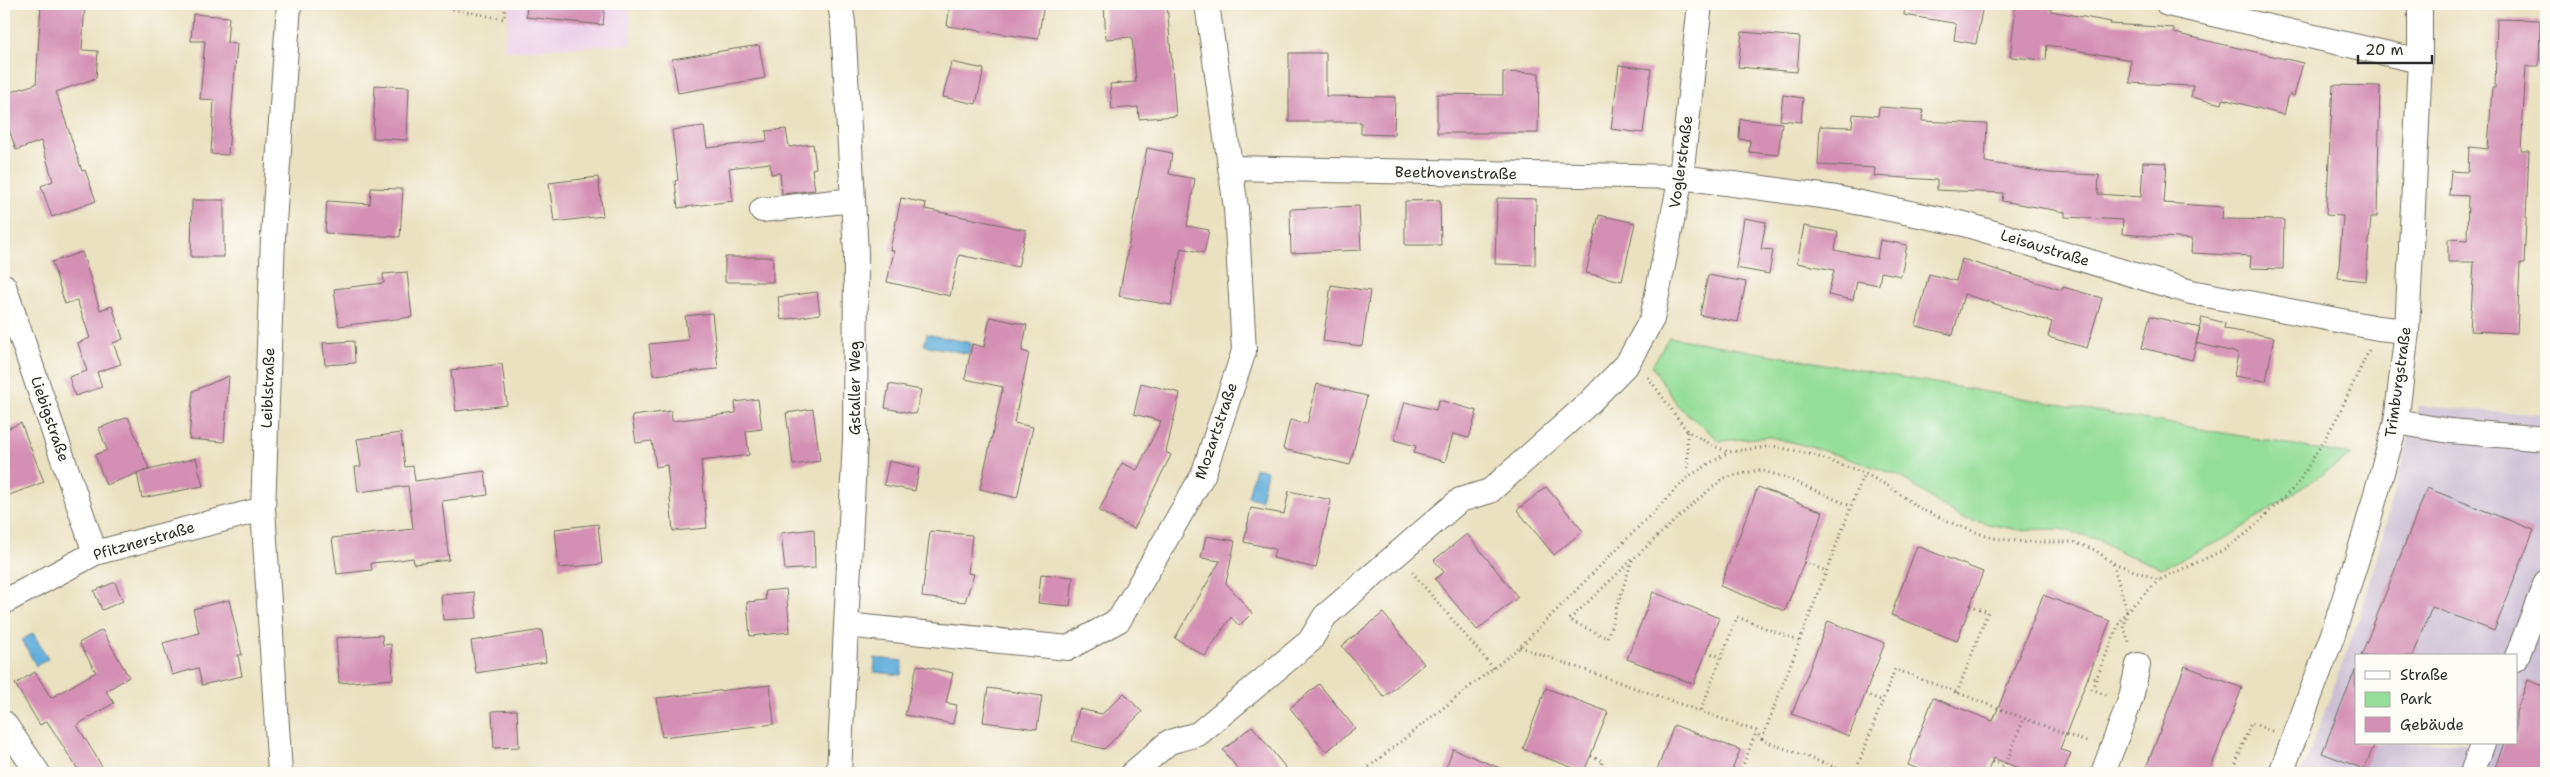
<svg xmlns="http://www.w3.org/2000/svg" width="2550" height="777" font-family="'Shantell Sans',sans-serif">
<rect width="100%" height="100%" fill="#fdfcf7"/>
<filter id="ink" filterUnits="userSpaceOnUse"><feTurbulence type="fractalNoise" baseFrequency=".02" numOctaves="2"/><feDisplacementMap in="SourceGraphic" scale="10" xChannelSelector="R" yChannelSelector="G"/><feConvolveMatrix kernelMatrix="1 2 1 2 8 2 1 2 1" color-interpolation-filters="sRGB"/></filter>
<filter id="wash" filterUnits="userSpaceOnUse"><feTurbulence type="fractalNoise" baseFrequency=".0096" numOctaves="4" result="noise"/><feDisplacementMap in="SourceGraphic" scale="20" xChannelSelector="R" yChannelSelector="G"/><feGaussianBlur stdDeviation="1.12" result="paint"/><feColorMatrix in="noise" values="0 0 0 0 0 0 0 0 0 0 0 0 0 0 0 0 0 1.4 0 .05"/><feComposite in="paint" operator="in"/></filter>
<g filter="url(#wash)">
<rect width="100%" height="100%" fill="#eae1c0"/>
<path fill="#edd1e9" d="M510,4H629L632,44L503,51Z"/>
<path fill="#ccbfd4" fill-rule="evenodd" d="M2418,406L2546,415V773H2302L2362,610ZM2356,656H2516V743H2356Z"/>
<path fill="#95de99" stroke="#608462" d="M1669,337L2351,455L2230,536L2162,568L2125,554L2099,540L2061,529L2018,530L1960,518L1898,475L1818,449L1771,437L1720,441L1678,406L1652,366Z"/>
<path fill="#61aeda" stroke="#466c82" d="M927,334L971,343L969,354L924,345Z
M1255,468L1267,471L1261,500L1248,497Z
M33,633L48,659L36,666L22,640Z
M875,658L903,661L901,675L874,672Z"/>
<g id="blocks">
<path fill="#d48fb4" d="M41,4H85L82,50L98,51L96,78L56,92L82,171L85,170L96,201L52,217L41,186L53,181L41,141L16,150L4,115V94L36,84Z
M527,4H605L603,25L526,17Z
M950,4H1044L1038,39L947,26Z
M1129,4H1167L1176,116L1139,119L1138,107L1112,109L1110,84L1136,82L1132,37L1106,39L1104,6Z
M1905,4H1983L1976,44L1954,40L1956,25L1953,23L1904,15Z
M2016,4L2051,8V11L2111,22L2110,24L2174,28V33L2303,63L2294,96L2289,94L2284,115L2223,99L2222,104L2191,97L2193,86L2130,83L2131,60L2047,45L2046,60L2010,57Z
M193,14L229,17L227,43L237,44L228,155L211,154L214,100L200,99L205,41H191Z
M2497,19L2540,20L2539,66H2526L2521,151H2529L2524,264H2520L2517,333L2470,331L2474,262H2448V239L2467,240L2468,196L2449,195L2451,171L2468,172L2469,147L2488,149L2492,88H2495Z
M1742,32L1800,37L1797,72L1738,67Z
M759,45L765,78L678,93L672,59Z
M1289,53H1326V96L1395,97L1394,135L1361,134V122H1289Z
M951,62L984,69L976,104L943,97Z
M1619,65L1651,69L1643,133L1611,129Z
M1503,72L1539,73L1538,133H1437V94L1503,95Z
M375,85L409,87L407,140L373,138Z
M2333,85L2380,86L2377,217H2371L2366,281L2338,278L2343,216L2326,215Z
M1783,95L1803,98L1801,122L1780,120Z
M1879,107L1923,110L1922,121L1987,124L1985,162L2050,173L2099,175L2098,194L2141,197L2143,162L2167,163L2164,203L2223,207L2222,219L2284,220L2283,269L2250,268L2251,256L2191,253L2192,239L2122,234L2123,220L2065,217V212L2002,201L2003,193L1937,190V180L1874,176L1875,168L1818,165L1820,126L1852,127L1853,114L1878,116Z
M1740,119L1782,123L1778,155L1749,152L1750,140L1739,139Z
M704,126L707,148L767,141L766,131L786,129L789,147L813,144L816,168L812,169L815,190L782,194L780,173L771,174L770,163L729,168L733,201L678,208L675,181L678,180L672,130Z
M1147,148L1172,153L1169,174L1195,179L1187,226L1209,230L1204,253L1181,248L1171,305L1119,296Z
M598,177L603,216L554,222L549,183Z
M371,188L403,189L400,237L325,233L327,201L370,204Z
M901,198L926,203L925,209L1026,230L1018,267L959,255L950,296L887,282L894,251L890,250Z
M1497,198L1536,199L1535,265L1495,264Z
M192,200H224V257H191Z
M1440,200L1441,245H1405V201Z
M1359,206L1361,250L1291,253L1290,209Z
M1599,215L1635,223L1622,281L1586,273Z
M1744,218L1766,222L1761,249L1773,250L1769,274L1736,268Z
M1804,226L1838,232L1835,250L1877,259L1880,240L1907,245L1901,276L1881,272L1879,285L1857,281L1853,300L1828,295L1834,270L1797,263Z
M82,252L100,310L112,306L123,339L113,343L121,364L97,372L102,387L75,396L69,377L87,371L78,343L90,338L77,300L65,304L52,262Z
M725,257H773V282H725Z
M1962,259L2062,290L2063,287L2102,298L2087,348L2048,337L2052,322L1964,294L1953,335L1916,326L1929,274L1956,281Z
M407,272L412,317L339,326L334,289L384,283L383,274Z
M1708,275L1746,282L1738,322L1700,315Z
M1331,285L1370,291L1362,346L1323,341Z
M817,292L820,314L781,320L778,297Z
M712,313L718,369L653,375L649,344L688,340L685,316Z
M2150,316L2200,328L2192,360L2142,348Z
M990,317L1027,325L1022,351L1029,353L1014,423L1033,427L1017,498L980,489L1003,387L965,379L972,344L984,347Z
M2202,317L2225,323L2224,329L2274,337L2266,381L2234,376L2238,353L2196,343Z
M354,341L355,363L325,365L323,343Z
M502,364L507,405L456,411L451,370Z
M229,376L224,442L189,439L193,391Z
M1141,383L1180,393L1166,452L1171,455L1134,529L1099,511L1122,463L1137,470L1161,421L1134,414Z
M889,384L921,390L916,414L885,408Z
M1317,384L1367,396L1350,465L1283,449L1290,420L1307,424Z
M758,399L762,429L746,431L749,455L701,461L707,528L673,531L667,465L656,467L652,441L636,443L632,416L671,411L672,421L736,413L735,402Z
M1439,400L1477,411L1469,438L1453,434L1445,462L1414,453L1416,446L1394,440L1405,402L1436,410Z
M813,409L820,461L793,465L786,413Z
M128,417L149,469L106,485L95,455L107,450L99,428Z
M21,423L44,482L4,497V430Z
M401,433L405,467L413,466L415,481L485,471L488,495L442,501L449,560L414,564L413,558L392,561L371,563L372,570L337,574L332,538L413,529L408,486L358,492L355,467H361L357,439Z
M196,458L203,486L142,498L137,473Z
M889,461L919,468L915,491L884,485Z
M1546,487L1583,531L1554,555L1517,510Z
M1758,487L1823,512L1785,611L1720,586Z
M2427,488L2534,530L2494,631L2432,607L2413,656H2361Z
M1289,491L1331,500L1316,568L1273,558L1275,549L1244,542L1251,508L1284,514Z
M598,524L602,564L559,568L555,529Z
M814,529L815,568L785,570L781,533Z
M930,531L972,535L968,573L974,574L965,602L922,597Z
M1467,534L1518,597L1477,630L1435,579L1444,572L1434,560Z
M1206,536L1235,541L1226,583L1252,613L1239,626L1231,617L1205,656L1175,638L1220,561L1201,558Z
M1917,546L1983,572L1957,641L1891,615Z
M1041,574L1073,577L1070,606L1038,603Z
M115,582L123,601L102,610L94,591Z
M786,589L790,632L750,636L747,602L766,600L765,591Z
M474,592L477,618L443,620L441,595Z
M1653,592L1719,618L1694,684L1627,659Z
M2043,595L2110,621L2060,749L2071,753L2063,773H2031L1993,758L1987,773H1929L1908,765L1933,698L1993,721Z
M229,600L242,655H238L242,676L202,685L198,668L172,675L163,643L199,633L193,609Z
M1383,613L1424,664L1384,697L1342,646Z
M1828,621L1885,643L1849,736L1792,714Z
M102,630L129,677L106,691L114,703L77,725L106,773H80L47,721L40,725L15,684L35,672L51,698L96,672L79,643Z
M542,630L546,662L476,673L471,641Z
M382,635L383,645L391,644L393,679L339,683L336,638Z
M917,665L953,673L946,703L957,705L953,724L905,715Z
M2185,666L2242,688L2209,773H2144Z
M2355,670L2356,743H2375L2364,769L2322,753Z
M2528,680L2546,687V773H2493L2504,743H2516V712Z
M1319,684L1355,728L1326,752L1290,708Z
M770,685L774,724L662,737L657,698Z
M988,688L1042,696L1037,729L983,722Z
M1546,688L1608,712L1584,772L1523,749Z
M1124,693L1142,712L1104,749L1072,741L1079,709L1102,714Z
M517,710L519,747L494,748L492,711Z
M1674,725L1740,750L1731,773H1656Z
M1252,726L1290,773H1241L1223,750Z
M1453,749L1510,772V773H1444Z"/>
</g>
</g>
<g filter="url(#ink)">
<use href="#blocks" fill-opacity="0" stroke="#6e6b5f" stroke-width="1"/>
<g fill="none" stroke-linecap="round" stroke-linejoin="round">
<g stroke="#6e6b5f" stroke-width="26">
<path id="minor" d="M2168,4L2420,61
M1230,168L1681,177L1836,198L1964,224L2191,292L2378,328L2407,331
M762,210L853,200
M4,286L95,553
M2396,422L2450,431L2546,439
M4,602L95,553L263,509
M846,625L1068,648L1119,620L1203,475L1244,351L1236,208L1207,4
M2516,659L2546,582
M4,723L38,773
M280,773L263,509L273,237L289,4
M839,773L855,439L856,253L843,23L840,4
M1133,773L1169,742L1198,734L1310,641L1325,616L1460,500L1490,491L1589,403L1627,364L1652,319L1681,177L1700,4
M2103,773L2131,698L2138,665
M2281,773L2332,637L2364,537L2396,422L2407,331L2420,61V4
M2472,773L2483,743"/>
</g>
<path stroke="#6e6b5f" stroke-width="3" stroke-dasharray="1 4" stroke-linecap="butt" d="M440,4L441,7L504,19L506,4
M1648,377L1687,431L1716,447L1729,452L1773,446L1813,455L1864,473L1890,487L1919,508L1959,526L1992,538L2025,542H2074L2095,550L2113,563L2159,580L2224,550L2247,533L2297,485L2336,420L2369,350
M1687,432L1688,477
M1632,560L1569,620L1607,638L1632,560L1697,500L1724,478L1759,470L1784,477L1851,506
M1804,562L1826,571
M2113,564L2127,611L2124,629L2130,644
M1412,572L1494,669
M1520,647L1756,731L1762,740L1850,773
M1707,652L1721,657
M2088,677L2096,679
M1957,693L1988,612L1970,605
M1865,694L1883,701
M2106,695L2092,689L2118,626L2127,611L2159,580
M1701,710L1737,617L1799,641
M1762,739L1864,473
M1591,756L1603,761L1598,773
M1992,762L2005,767
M1361,773L1520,647L1688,477L1728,452
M1740,773L1756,732
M1855,773L1895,669L2089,743
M2002,773L2024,718
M2232,773L2251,723L2272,731"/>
<use href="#minor" stroke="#fff" stroke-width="24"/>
</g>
</g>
<g text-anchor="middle" stroke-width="4" stroke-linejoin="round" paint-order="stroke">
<g font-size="15" fill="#2b2b2b" stroke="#fdfcf7">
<text transform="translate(1681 162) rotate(-82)" y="5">Voglerstraße</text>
<text transform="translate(1456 173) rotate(1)" y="5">Beethovenstraße</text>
<text transform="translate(2045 248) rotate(17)" y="5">Leisaustraße</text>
<text transform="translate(2398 382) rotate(-82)" y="5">Trimburgstraße</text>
<text transform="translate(268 388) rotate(-88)" y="5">Leiblstraße</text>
<text transform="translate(855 388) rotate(-90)" y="5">Gstaller Weg</text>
<text transform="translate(50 419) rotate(71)" y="5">Liebigstraße</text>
<text transform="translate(1216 431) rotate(-71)" y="5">Mozartstraße</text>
<text transform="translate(144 541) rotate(-16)" y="5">Pfitznerstraße</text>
</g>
</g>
<rect width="2550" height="777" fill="none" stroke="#fdfcf7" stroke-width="20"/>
<rect x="2355" y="654" width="162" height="90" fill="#fdfcf7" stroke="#a9a8a5"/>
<rect x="2365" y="671" width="25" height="8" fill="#ffffff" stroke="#a9a8a5"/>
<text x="2400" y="680" font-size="15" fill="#2b2b2b">Straße</text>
<rect x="2365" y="692" width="25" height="15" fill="#95de99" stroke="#a9a8a5"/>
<text x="2400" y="704" font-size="15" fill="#2b2b2b">Park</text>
<rect x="2365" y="717" width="25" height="15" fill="#d48fb4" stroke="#a9a8a5"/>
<text x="2400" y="730" font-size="15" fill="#2b2b2b">Gebäude</text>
<path d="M2358 55v8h74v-8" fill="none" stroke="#2b2b2b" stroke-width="2.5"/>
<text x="2365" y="55" font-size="15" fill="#2b2b2b" stroke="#fdfcf7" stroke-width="4" paint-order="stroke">20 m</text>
</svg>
